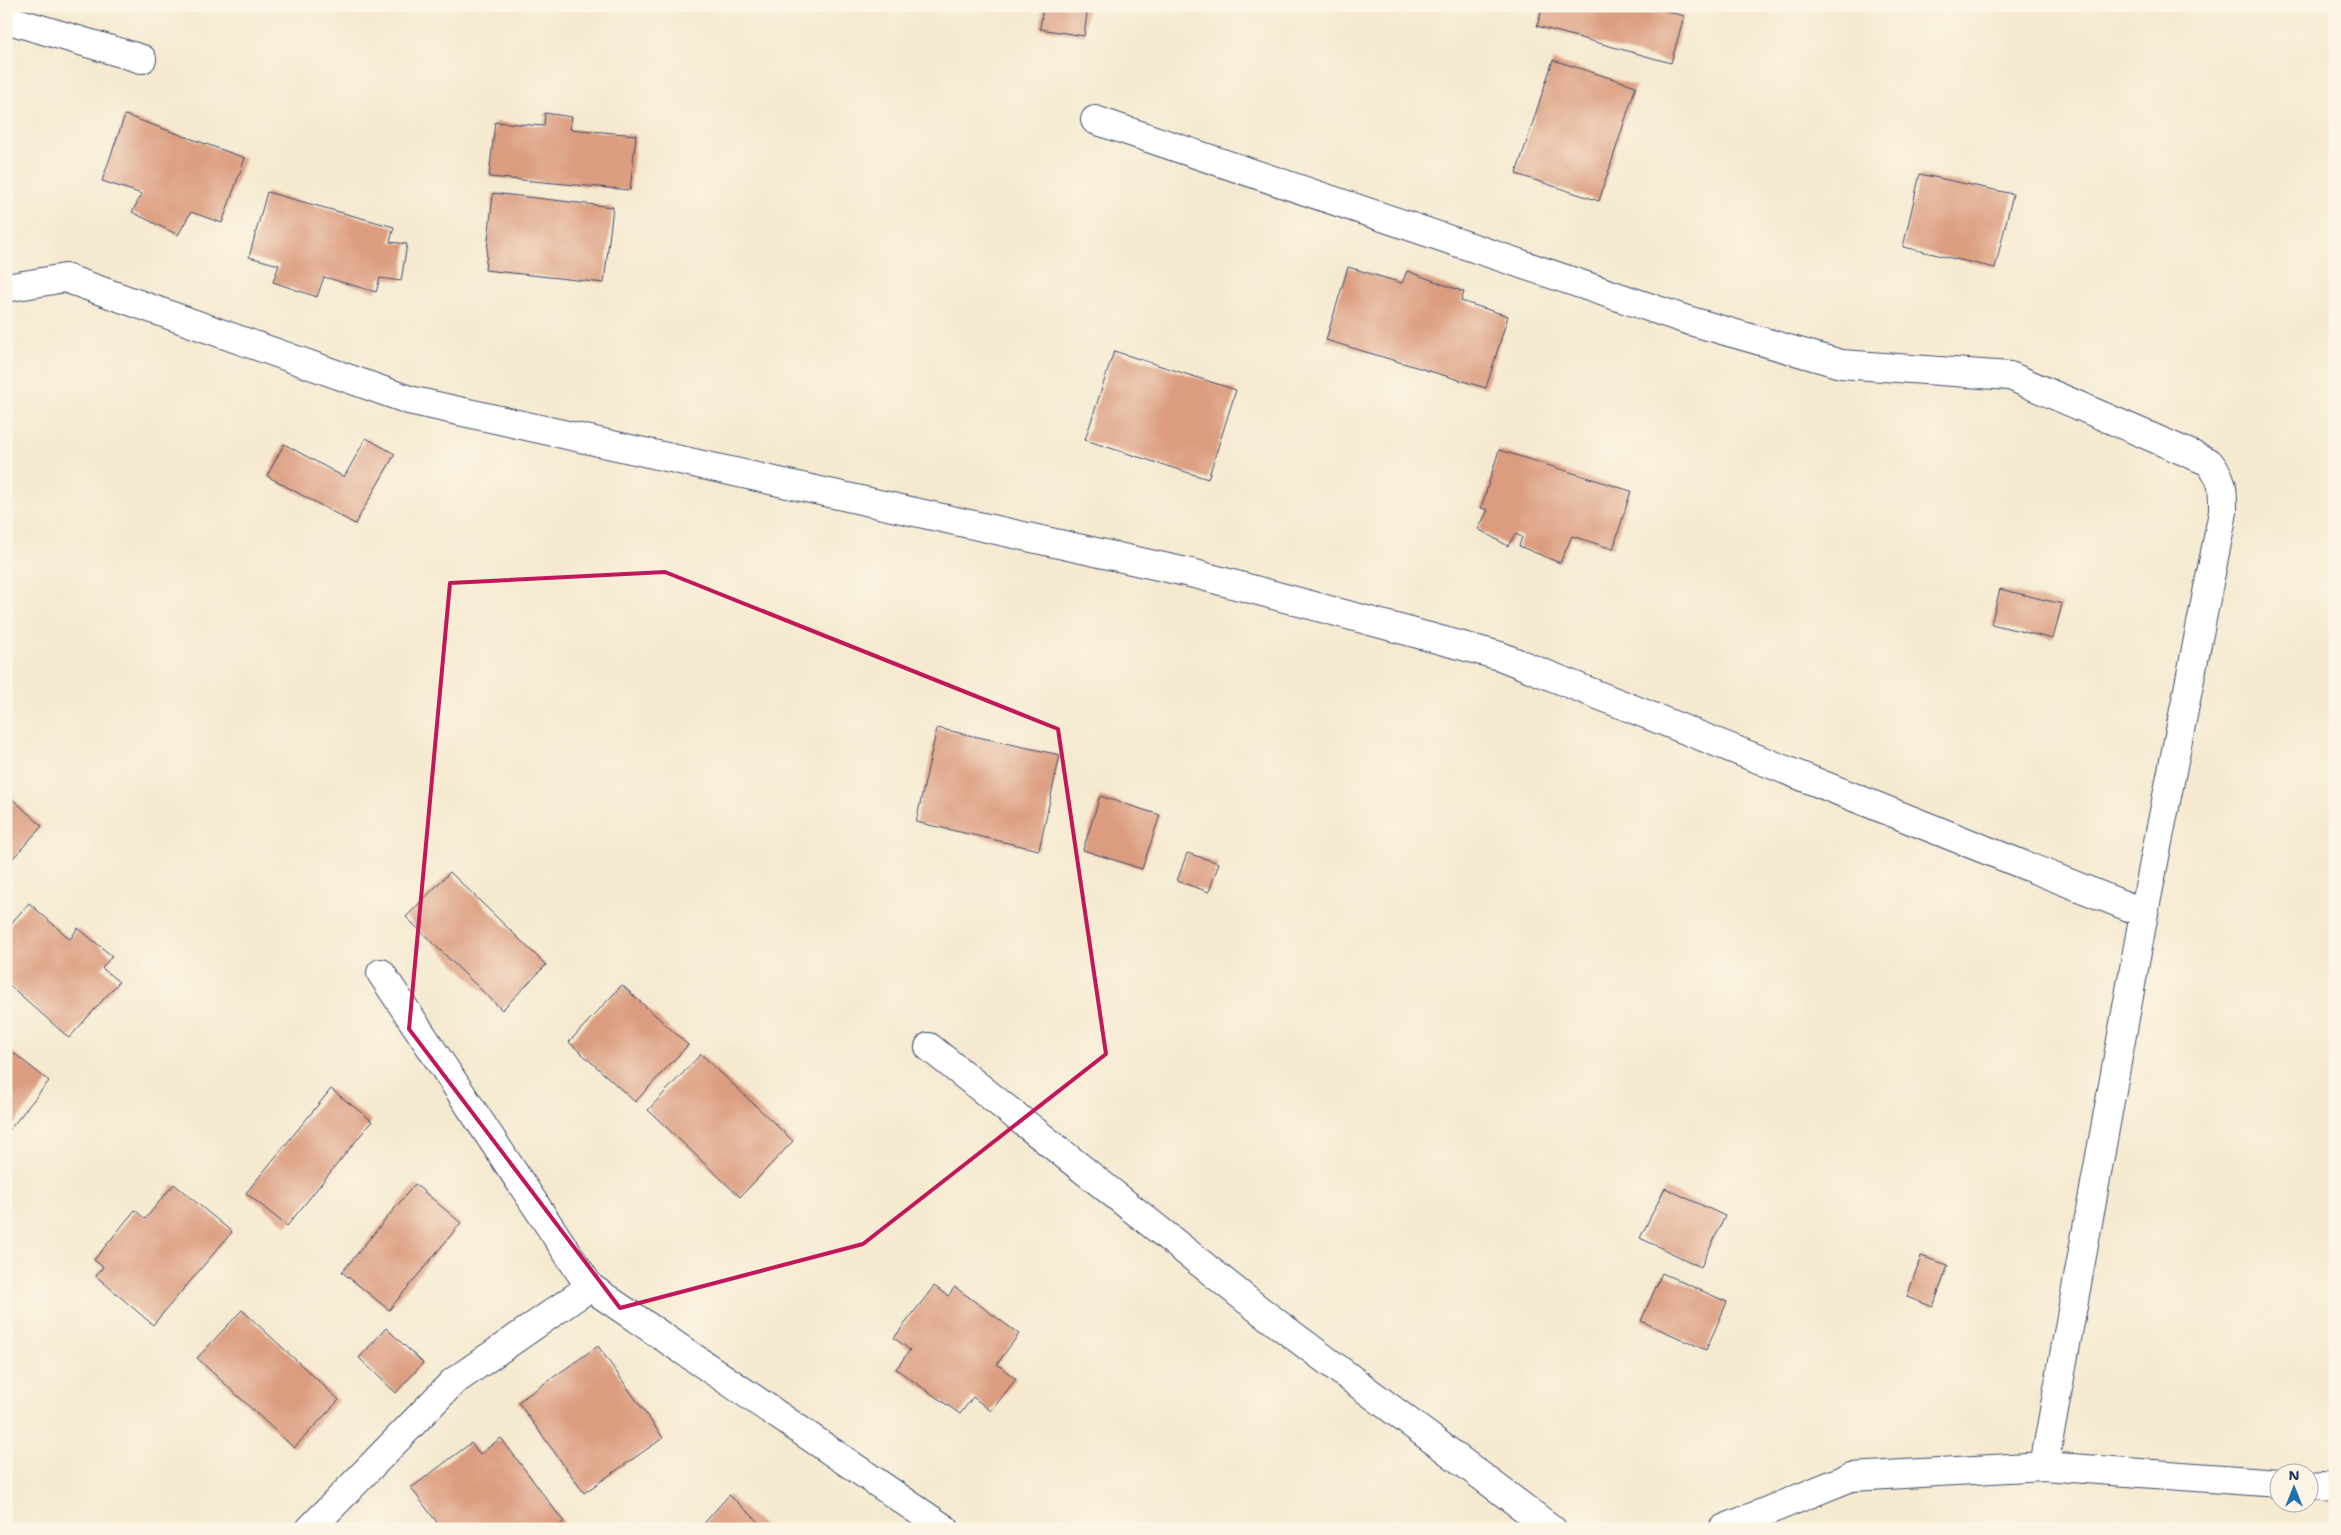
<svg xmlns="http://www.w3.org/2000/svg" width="2341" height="1535" font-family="'Shantell Sans',sans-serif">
<rect width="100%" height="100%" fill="#fcf5e5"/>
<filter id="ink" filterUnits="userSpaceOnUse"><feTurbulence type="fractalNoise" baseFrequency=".02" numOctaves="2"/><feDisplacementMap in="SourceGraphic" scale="10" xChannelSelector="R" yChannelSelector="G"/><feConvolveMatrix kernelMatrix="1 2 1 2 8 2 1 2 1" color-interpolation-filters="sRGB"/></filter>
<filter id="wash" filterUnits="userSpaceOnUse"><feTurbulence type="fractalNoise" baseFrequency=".0096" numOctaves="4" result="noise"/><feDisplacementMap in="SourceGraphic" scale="20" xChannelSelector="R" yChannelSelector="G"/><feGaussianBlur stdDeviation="1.12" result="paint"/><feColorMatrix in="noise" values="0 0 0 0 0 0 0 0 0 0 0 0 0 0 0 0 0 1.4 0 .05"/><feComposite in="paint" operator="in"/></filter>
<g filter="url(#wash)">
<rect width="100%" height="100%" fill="#f5e9cf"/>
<g id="blocks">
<path fill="#db9c7f" d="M1043,6H1088L1084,36L1040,29Z
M1543,6H1648L1684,16L1671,63L1537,26Z
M1553,60L1636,86L1599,201L1516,174Z
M545,113L572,117L570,129L636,135L630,190L489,177L495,122L544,126Z
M125,115L245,158L222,223L191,212L178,235L132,212L142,194L102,181Z
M1920,174L2013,194L1995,268L1903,247Z
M267,192L394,227L390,242L407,244L401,281L380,278L376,292L324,277L317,297L273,282L279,265L249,257Z
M493,193L613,207L604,283L485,270Z
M1348,267L1402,283L1407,271L1464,292L1461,301L1508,316L1486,388L1326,340Z
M1114,351L1236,390L1208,479L1085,440Z
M366,438L395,454L355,524L267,476L284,444L344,477Z
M1499,450L1631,491L1613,549L1572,536L1560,563L1519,546L1522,537L1515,534L1508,546L1478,529L1488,510L1481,508Z
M2000,589L2062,604L2053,639L1991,624Z
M937,728L1060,755L1039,850L916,822Z
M6,793L42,826L6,866Z
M1100,796L1160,815L1142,869L1083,850Z
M1187,853L1219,863L1209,892L1177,881Z
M450,872L546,965L502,1010L406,917Z
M29,903L70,939L78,928L112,956L102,968L119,982L69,1038L6,982V929Z
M622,985L688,1045L635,1102L569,1042Z
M6,1047L49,1081L6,1134Z
M701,1054L793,1141L740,1197L648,1110Z
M331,1089L372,1121L287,1226L246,1193Z
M174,1184L232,1232L153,1325L96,1276L103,1267L94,1260L135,1210L145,1219Z
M415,1184L461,1223L389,1310L342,1272Z
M1665,1188L1725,1216L1701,1267L1640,1238Z
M1921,1256L1948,1265L1933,1307L1907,1297Z
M1662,1273L1727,1302L1706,1350L1641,1321Z
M934,1286L948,1296L955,1287L1019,1334L997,1364L1016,1379L991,1411L973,1397L960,1414L896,1369L910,1350L894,1338Z
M242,1310L339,1400L294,1448L197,1358Z
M386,1328L423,1363L396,1393L359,1358Z
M598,1346L663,1438L584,1493L518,1402Z
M501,1438L564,1522L555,1529H442L411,1488L471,1443L480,1454Z
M729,1495L767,1529H699Z"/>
</g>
</g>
<g filter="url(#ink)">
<use href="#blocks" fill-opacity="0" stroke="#3c4b6f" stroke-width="1"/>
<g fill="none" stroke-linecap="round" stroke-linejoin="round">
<g stroke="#3c4b6f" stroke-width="30">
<path id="minor" d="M6,19L142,59
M1095,120L1687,320L1841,364L2010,376L2209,462C2224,480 2223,488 2223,512L2144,913L2044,1466
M6,288L65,278L409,400L1195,574L1500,656L2144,913
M381,973L590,1287L945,1529
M929,1047L1262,1312L1552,1529
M2308,1485L2335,1487
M310,1529L453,1382L590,1287
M1723,1529L1851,1477L2044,1466L2278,1483"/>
</g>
<use href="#minor" stroke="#fff" stroke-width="28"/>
</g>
</g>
<path fill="none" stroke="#c2185b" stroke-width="4" stroke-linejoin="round" d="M665,572L1058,729L1106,1054L863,1244L620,1308L409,1029L450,583Z"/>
<rect width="2341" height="1535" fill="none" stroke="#fcf5e5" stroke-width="25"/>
<g transform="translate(2294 1488)"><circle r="24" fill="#fcf5e5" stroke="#a2a6af"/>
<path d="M0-4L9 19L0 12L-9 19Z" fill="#1f6fb2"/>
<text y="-8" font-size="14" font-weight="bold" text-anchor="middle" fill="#1b2f5e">N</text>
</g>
</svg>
